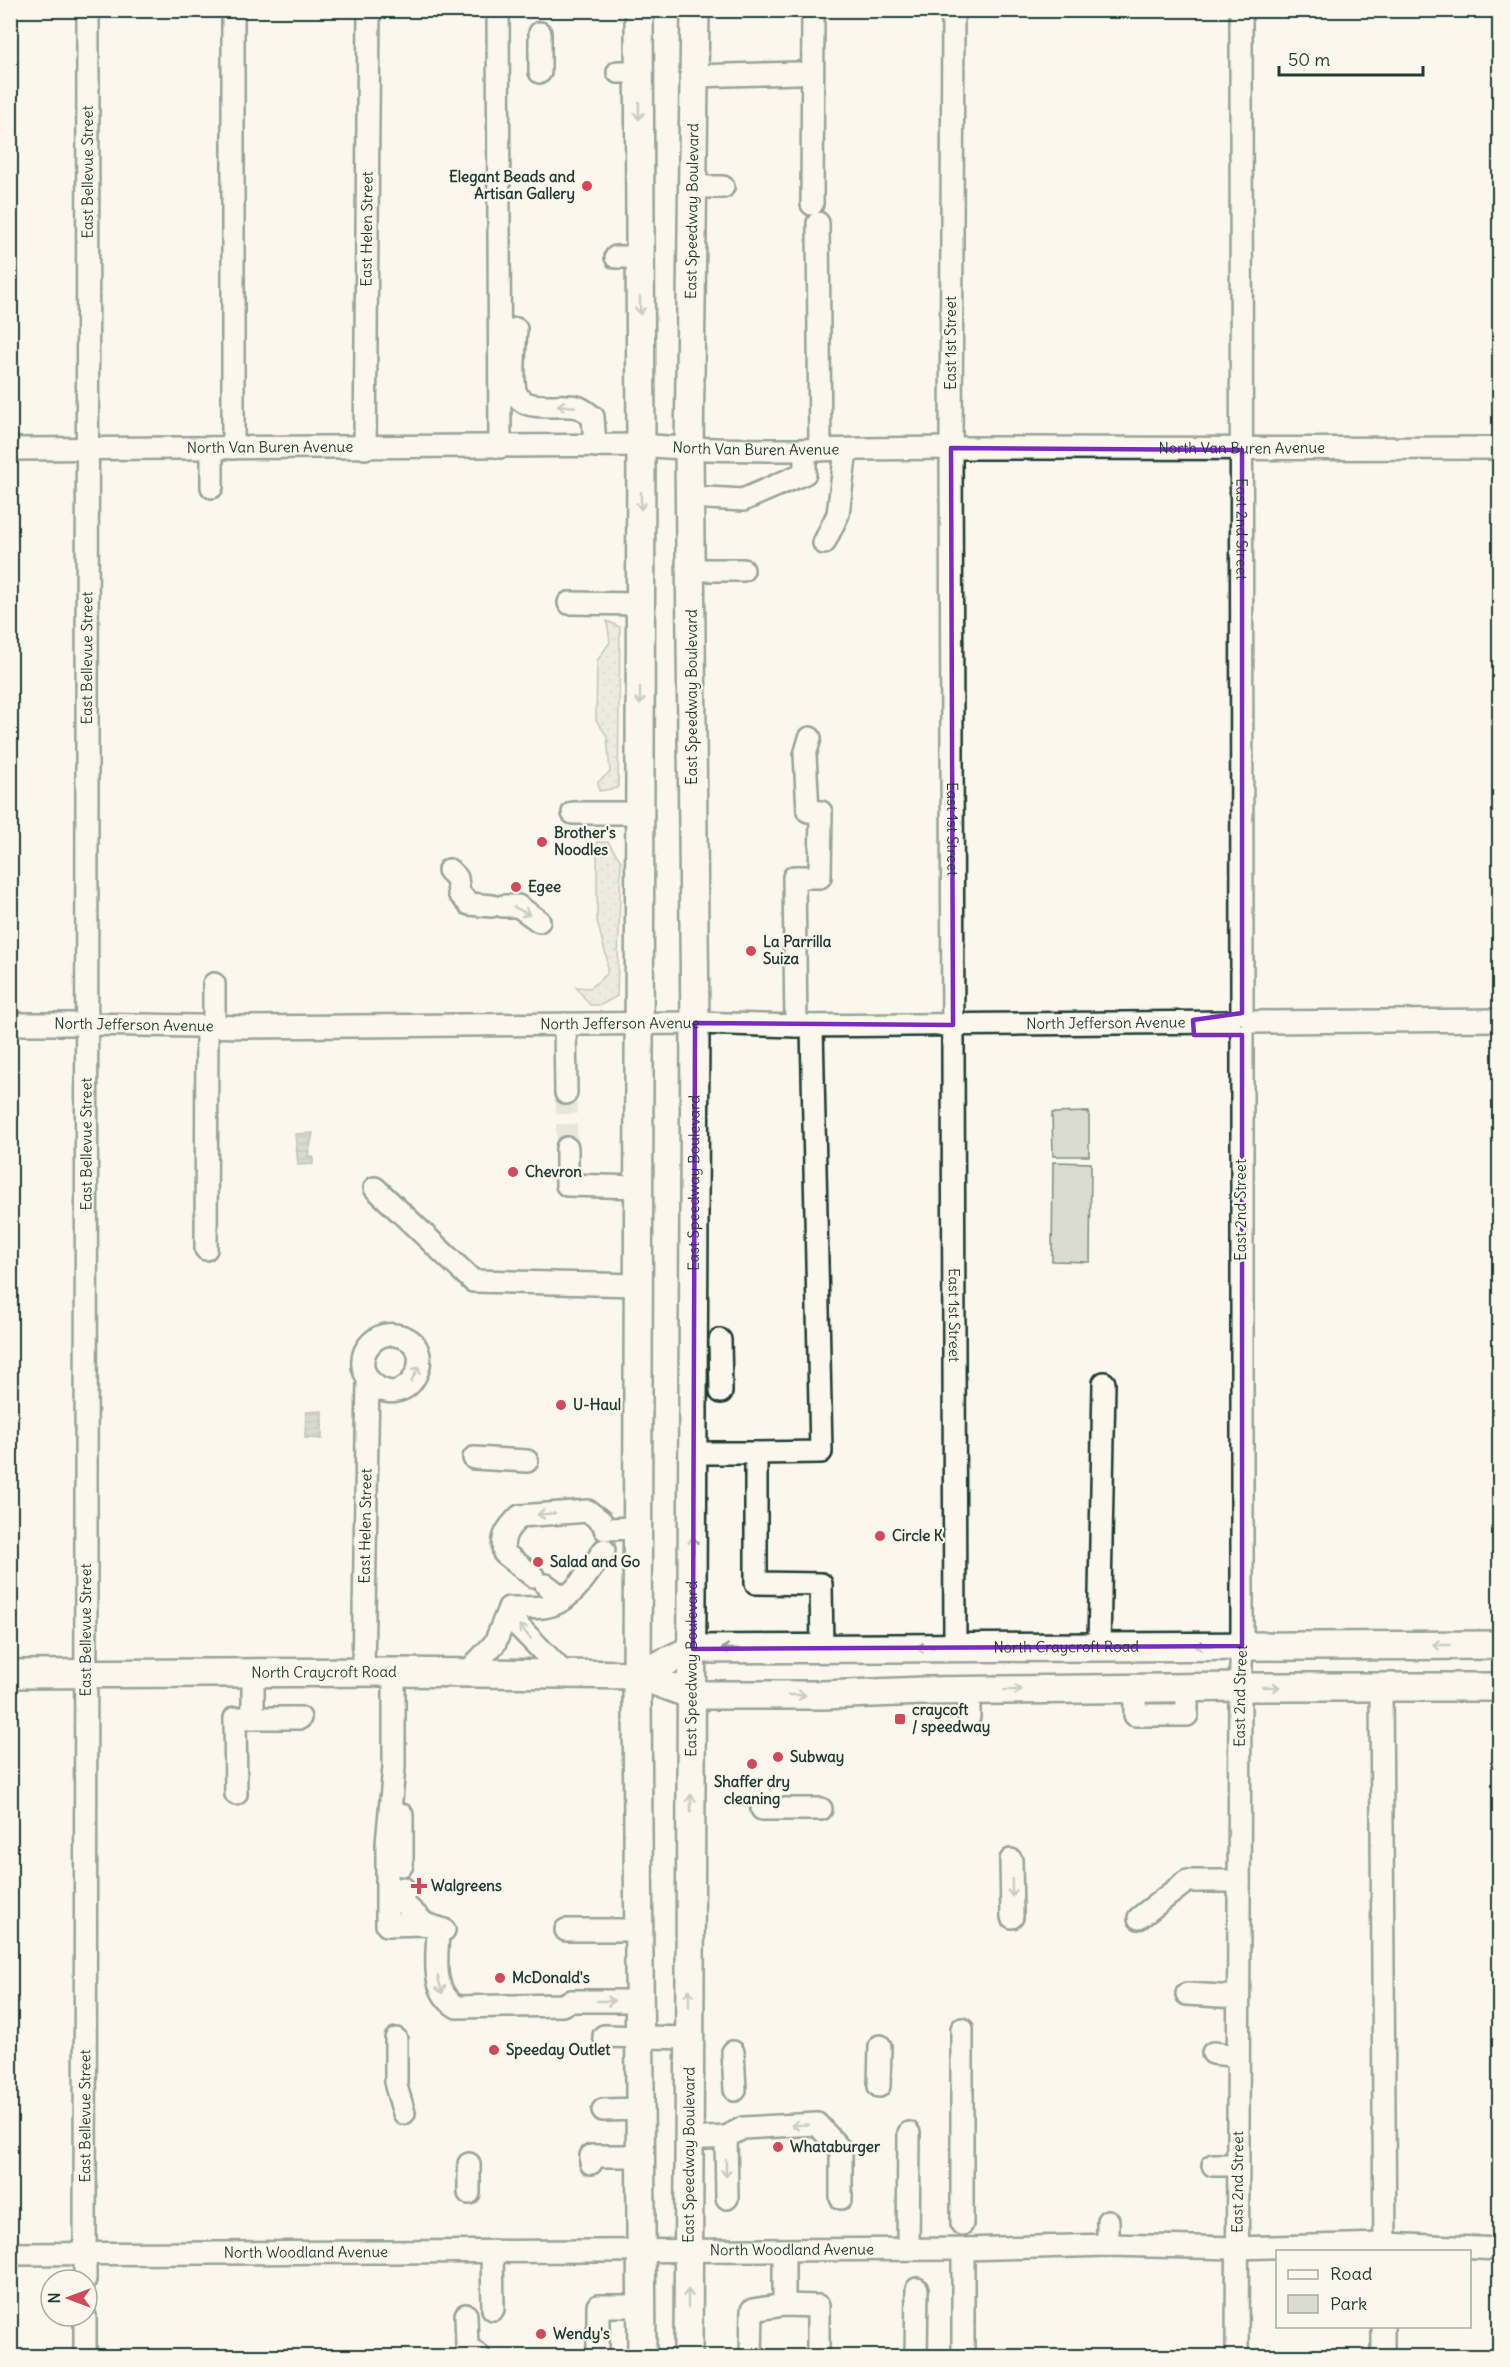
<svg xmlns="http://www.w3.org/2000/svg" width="1510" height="2367" font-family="Delius,sans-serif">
<defs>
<pattern id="grass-dots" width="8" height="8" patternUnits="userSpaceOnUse" patternTransform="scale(1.5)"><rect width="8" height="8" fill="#dbdcd1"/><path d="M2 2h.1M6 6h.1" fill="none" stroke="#bcbeb4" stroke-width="1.8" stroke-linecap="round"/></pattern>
<pattern id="water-rules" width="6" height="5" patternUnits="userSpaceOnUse" patternTransform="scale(1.5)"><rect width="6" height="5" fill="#adb4aa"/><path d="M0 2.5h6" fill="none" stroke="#8c948b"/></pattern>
</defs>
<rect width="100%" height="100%" fill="#fbf7ec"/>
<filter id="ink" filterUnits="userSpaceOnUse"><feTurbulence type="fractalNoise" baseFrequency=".0167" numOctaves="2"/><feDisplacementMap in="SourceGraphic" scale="12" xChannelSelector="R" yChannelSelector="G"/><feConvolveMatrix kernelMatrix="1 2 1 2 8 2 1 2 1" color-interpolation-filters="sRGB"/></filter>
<g filter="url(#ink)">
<path fill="url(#grass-dots)" stroke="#7d8c82" stroke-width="1.5" d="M607,621L620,627L618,788L599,791L598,782L610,772L607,736L596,720L597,661L610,642Z
M597,842H608L621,861L617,996L601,1005H590L576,987L590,988L607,974V959L597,921Z"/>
<path fill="#dbdcd1" stroke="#7d8c82" stroke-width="1.5" d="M1089,1112V1156H1053L1052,1113Z
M1053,1162L1091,1163L1090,1262L1052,1261Z"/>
<path fill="url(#water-rules)" stroke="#74847b" stroke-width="1.5" d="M313,1133L308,1156L313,1157V1164L298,1165L295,1134Z
M322,1411V1439L305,1438L306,1412Z"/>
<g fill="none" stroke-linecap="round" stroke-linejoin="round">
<path stroke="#cfd2c7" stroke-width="21" stroke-dasharray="21 10" stroke-linecap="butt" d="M566,1093L567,1148"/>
<g stroke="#1f3d34" stroke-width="26">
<g id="minor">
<path d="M498,10L500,447"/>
<path id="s1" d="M953,10L951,448L955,1648"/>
<path id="s2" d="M1241,10L1242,1013"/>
<path d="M540,33V72"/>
<path d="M618,72H639"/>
<path d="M694,76L798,73"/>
<path d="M693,187H723"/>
<path d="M812,204L813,10"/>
<path d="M818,223L820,450"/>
<path d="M616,257H640"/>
<path d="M516,329C515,345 512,376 515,390C521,415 559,402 577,407C583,408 588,414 593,417L595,446"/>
<path d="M212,448V487"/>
<path d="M233,448V10"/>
<path id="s3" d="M365,448L369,10"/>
<path id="s4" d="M10,449L641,445C745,454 850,448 954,448C1136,448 1318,449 1500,448"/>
<path d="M690,497L743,500L805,473V450"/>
<path d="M824,543L838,514L846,450"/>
<path d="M692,570H743"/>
<path d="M569,603L640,604"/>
<path d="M573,813H639"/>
<path d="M449,870L457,878L459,893L469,904L492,906"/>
<path d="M503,906H518L539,921"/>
<path d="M214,984V1027"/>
<path d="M1252,1022L1500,1020"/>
<path id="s5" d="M10,1024H86L247,1027L695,1023L796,1026L1230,1022"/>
<path d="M565,1024L566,1093"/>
<path d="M796,1026L794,877H820L821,812L808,811L805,755L810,738"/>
<path d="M567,1148V1185L638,1187"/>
<path d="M375,1188L473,1281L638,1285"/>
<path d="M206,1249L207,1026"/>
<path d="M720,1340L721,1392"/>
<path d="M693,1453H756V1583L821,1584L822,1649"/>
<path d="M756,1453L821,1452L812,1026"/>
<path d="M474,1458L527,1461"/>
<path d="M605,1529L638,1528"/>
<path d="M533,1576L504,1553C501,1536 508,1528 520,1516L588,1511L601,1521"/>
<path d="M546,1585L564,1599"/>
<path d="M509,1608C520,1608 532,1608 543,1607C572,1604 589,1571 604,1550"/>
<path d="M1099,1647L1104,1383"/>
<path d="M394,1672V1767L387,1844V1925L425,1924L444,1930"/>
<path d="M253,1673V1718"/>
<path id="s6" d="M363,1673L368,1379C366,1375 363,1370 363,1366C361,1348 377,1332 395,1335C446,1342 407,1422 368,1379"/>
<path d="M467,1673L495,1643L509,1608L519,1627L565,1674"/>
<path d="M1381,1688L1385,2252"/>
<path d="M1135,1689V1715H1187V1688"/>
<path d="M969,1717V1691"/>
<path d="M236,1794L235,1718H300"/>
<path d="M762,1809H821"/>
<path d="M402,1815V1865"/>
<path d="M1011,1860L1012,1917"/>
<path d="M403,1888V1903L425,1924"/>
<path d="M1139,1918L1187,1881H1239"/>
<path d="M438,1928C438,1955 429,1990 457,2007L562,2005L571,2001H640"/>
<path d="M566,1930H640"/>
<path d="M1187,1994L1237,1997"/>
<path d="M962,2029V2224"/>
<path d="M604,2036L689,2038"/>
<path d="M396,2039V2086L404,2113"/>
<path d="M733,2052L735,2090"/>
<path d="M1213,2053L1238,2056"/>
<path d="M879,2086L880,2046"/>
<path d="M603,2110L641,2109"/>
<path d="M726,2137L727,2198"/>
<path d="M688,2139L726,2137L743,2128L817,2124L841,2150V2198"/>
<path d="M591,2163V2156H641"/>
<path d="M1213,2165H1237"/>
<path d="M469,2193V2164"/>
<path d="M1108,2245V2221"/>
<path d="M908,2249L909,2133"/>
<path d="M784,2250V2305"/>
<path d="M492,2251L493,2309"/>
<path id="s7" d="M10,2254L963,2249L1108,2245L1236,2248L1385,2244L1500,2249"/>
<path id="s8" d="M85,2280L88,10"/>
<path d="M466,2315L467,2346L479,2356"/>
<path d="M85,2316V2356"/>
<path d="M598,2356V2306H642"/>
<path d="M751,2356L752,2310L784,2305L818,2306V2356"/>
<path d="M916,2356L917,2289"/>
<path d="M963,2356V2249"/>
<path id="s9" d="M1237,2356L1240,1687L1242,1646V1035"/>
<path d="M1383,2356V2326"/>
</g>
</g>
<g stroke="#1f3d34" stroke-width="32">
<g id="major">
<path d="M639,10L641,445L637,1699L642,2356"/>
<path id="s10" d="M10,1674L394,1672L638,1675L692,1695H822L924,1691L1240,1687H1500"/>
<path id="s11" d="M638,1675L693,1649L1500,1645"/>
<path id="s12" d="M688,2356L695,1023L689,450L695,10"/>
</g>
</g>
<use href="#minor" stroke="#fbf7ec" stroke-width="21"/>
<use href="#major" stroke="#fbf7ec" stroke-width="27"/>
</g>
<defs><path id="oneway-shaft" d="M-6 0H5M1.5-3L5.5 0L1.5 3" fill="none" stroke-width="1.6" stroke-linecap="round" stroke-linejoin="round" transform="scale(1.5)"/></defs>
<g stroke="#8d9a90">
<use href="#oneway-shaft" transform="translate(639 111) rotate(90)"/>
<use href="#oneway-shaft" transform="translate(640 306) rotate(90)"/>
<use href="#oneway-shaft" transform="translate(566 406) rotate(-175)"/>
<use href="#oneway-shaft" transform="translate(641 501) rotate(90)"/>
<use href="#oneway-shaft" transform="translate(640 696) rotate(90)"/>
<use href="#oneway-shaft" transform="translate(522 911) rotate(27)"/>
<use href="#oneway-shaft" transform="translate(415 1374) rotate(-62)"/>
<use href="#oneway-shaft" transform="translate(546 1514) rotate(175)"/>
<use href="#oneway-shaft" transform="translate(693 1545) rotate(-90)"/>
<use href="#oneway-shaft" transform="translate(525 1632) rotate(-131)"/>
<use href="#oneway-shaft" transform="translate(1441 1645) rotate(180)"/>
<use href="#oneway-shaft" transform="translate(1204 1646) rotate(179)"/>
<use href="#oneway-shaft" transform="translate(925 1648) rotate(180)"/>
<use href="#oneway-shaft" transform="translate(730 1649) rotate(180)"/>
<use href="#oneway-shaft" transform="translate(1271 1687)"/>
<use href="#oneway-shaft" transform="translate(1013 1690) rotate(-1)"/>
<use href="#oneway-shaft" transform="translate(797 1695)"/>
<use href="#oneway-shaft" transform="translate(691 1803) rotate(-90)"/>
<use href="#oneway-shaft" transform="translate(1012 1888) rotate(89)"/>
<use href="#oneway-shaft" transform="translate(440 1985) rotate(75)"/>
<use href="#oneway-shaft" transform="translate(689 1998) rotate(-89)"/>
<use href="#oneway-shaft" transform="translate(606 2001)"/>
<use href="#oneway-shaft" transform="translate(800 2125) rotate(177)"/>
<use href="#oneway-shaft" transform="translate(726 2168) rotate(89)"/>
<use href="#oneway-shaft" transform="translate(688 2298) rotate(-90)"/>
</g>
</g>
<path d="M0 0H1510V2367H0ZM951,448L1242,450V1013L1193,1020L1194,1035H1242V1646L693,1649L695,1023L953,1025Z" fill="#fbf7ec" fill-opacity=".55" fill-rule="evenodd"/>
<path fill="none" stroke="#7b2cbf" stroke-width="4.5" stroke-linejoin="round" d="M951,448L1242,450V1013L1193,1020L1194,1035H1242V1646L693,1649L695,1023L953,1025Z"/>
<g fill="#d1495b" stroke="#fbf7ec" stroke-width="2">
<circle cx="587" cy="186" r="6"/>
<circle cx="542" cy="842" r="6"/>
<circle cx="516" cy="887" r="6"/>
<circle cx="751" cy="951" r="6"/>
<circle cx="513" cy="1172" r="6"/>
<circle cx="561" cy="1405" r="6"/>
<circle cx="880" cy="1536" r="6"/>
<circle cx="538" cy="1562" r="6"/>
<rect x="894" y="1713" width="12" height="12" rx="3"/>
<circle cx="778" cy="1757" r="6"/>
<circle cx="752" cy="1764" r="6"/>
<path d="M416 1877h6v6h6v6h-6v6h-6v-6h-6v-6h6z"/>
<circle cx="500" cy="1978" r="6"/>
<circle cx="494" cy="2050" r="6"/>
<circle cx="778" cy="2147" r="6"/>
<circle cx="541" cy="2334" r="6"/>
</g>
<g text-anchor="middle" stroke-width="4.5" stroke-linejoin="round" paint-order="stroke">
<g font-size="15" fill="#1f3d34" stroke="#fbf7ec">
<text dy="5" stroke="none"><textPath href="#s8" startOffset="2108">East Bellevue Street</textPath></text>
<text dy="5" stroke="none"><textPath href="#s12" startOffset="2145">East Speedway Boulevard</textPath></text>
<text dy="5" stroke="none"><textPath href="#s3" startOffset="219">East Helen Street</textPath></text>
<text transform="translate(951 343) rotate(-90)" y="5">East 1st Street</text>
<text dy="5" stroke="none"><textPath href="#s4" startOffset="260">North Van Buren Avenue</textPath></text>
<text dy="5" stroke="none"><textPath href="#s4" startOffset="746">North Van Buren Avenue</textPath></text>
<text dy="5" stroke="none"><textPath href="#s4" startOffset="1232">North Van Buren Avenue</textPath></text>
<text dy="5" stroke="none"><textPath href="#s2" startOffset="519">East 2nd Street</textPath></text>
<text dy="5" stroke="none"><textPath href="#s8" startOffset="1622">East Bellevue Street</textPath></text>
<text transform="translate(692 697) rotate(-90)" y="5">East Speedway Boulevard</text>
<text dy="5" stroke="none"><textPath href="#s1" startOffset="819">East 1st Street</textPath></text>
<text dy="5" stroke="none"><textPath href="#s5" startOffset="1096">North Jefferson Avenue</textPath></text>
<text dy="5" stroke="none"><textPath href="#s5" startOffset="610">North Jefferson Avenue</textPath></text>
<text dy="5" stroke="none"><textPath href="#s5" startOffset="124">North Jefferson Avenue</textPath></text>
<text dy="5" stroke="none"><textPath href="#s8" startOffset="1136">East Bellevue Street</textPath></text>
<text dy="5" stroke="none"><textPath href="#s12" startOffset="1173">East Speedway Boulevard</textPath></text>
<text transform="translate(1241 1210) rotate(-90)" y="5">East 2nd Street</text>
<text dy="5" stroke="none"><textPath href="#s1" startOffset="1305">East 1st Street</textPath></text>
<text dy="5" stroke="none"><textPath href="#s6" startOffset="147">East Helen Street</textPath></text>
<text dy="5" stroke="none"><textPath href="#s8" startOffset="650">East Bellevue Street</textPath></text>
<text dy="5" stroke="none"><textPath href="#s11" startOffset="434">North Craycroft Road</textPath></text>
<text dy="5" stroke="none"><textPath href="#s12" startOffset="687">East Speedway Boulevard</textPath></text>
<text dy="5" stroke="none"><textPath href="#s10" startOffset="314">North Craycroft Road</textPath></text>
<text dy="5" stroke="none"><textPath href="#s9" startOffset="660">East 2nd Street</textPath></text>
<text dy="5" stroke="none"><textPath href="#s8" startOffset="164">East Bellevue Street</textPath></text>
<text dy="5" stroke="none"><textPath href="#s12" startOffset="201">East Speedway Boulevard</textPath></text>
<text dy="5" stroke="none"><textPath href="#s9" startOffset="174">East 2nd Street</textPath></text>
<text dy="5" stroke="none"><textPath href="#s7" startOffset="782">North Woodland Avenue</textPath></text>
<text dy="5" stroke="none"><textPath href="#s7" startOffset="296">North Woodland Avenue</textPath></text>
</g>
<g font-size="15" font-weight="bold" fill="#1f3d34" stroke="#fbf7ec" text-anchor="start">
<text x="575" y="182" text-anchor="end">Elegant Beads and<tspan x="575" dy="17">Artisan Gallery</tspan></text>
<text x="554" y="838">Brother's<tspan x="554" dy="17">Noodles</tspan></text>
<text x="528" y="892">Egee</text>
<text x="763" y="947">La Parrilla<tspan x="763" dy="17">Suiza</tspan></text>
<text x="525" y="1177">Chevron</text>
<text x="573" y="1410">U-Haul</text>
<text x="892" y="1541">Circle K</text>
<text x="550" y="1567">Salad and Go</text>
<text x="912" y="1715">craycoft<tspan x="912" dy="17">/ speedway</tspan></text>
<text x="790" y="1762">Subway</text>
<text x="752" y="1787" text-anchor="middle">Shaffer dry<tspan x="752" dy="17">cleaning</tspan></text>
<text x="431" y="1891">Walgreens</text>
<text x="512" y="1983">McDonald's</text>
<text x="506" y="2055">Speeday Outlet</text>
<text x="790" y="2152">Whataburger</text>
<text x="553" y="2339">Wendy's</text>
</g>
</g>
<rect width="1510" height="2367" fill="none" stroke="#fbf7ec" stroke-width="36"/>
<rect x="18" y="18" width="1474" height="2331" fill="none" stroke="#1f3d34" stroke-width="2" filter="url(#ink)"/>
<rect x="1276" y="2250" width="195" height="78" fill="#fbf7ec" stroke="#a3ada2" stroke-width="1.5"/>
<rect x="1288" y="2270" width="30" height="9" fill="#fbf7ec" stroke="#a3ada2" stroke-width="1.5"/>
<text x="1330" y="2280" font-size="18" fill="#1f3d34">Road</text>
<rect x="1288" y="2295" width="30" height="18" fill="#dbdcd1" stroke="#a3ada2" stroke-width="1.5"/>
<text x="1330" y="2310" font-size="18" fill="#1f3d34">Park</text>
<g transform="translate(69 2298) rotate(270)"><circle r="28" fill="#fbf7ec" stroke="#a3ada2" stroke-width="1.5"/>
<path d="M0-4.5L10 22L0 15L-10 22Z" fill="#d1495b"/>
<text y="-9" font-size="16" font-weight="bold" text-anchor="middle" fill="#1f3d34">N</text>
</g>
<path d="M1279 66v9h144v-9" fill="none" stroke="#1f3d34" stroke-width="3"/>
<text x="1288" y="66" font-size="18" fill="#1f3d34" stroke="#fbf7ec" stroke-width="4.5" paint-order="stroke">50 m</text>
</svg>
